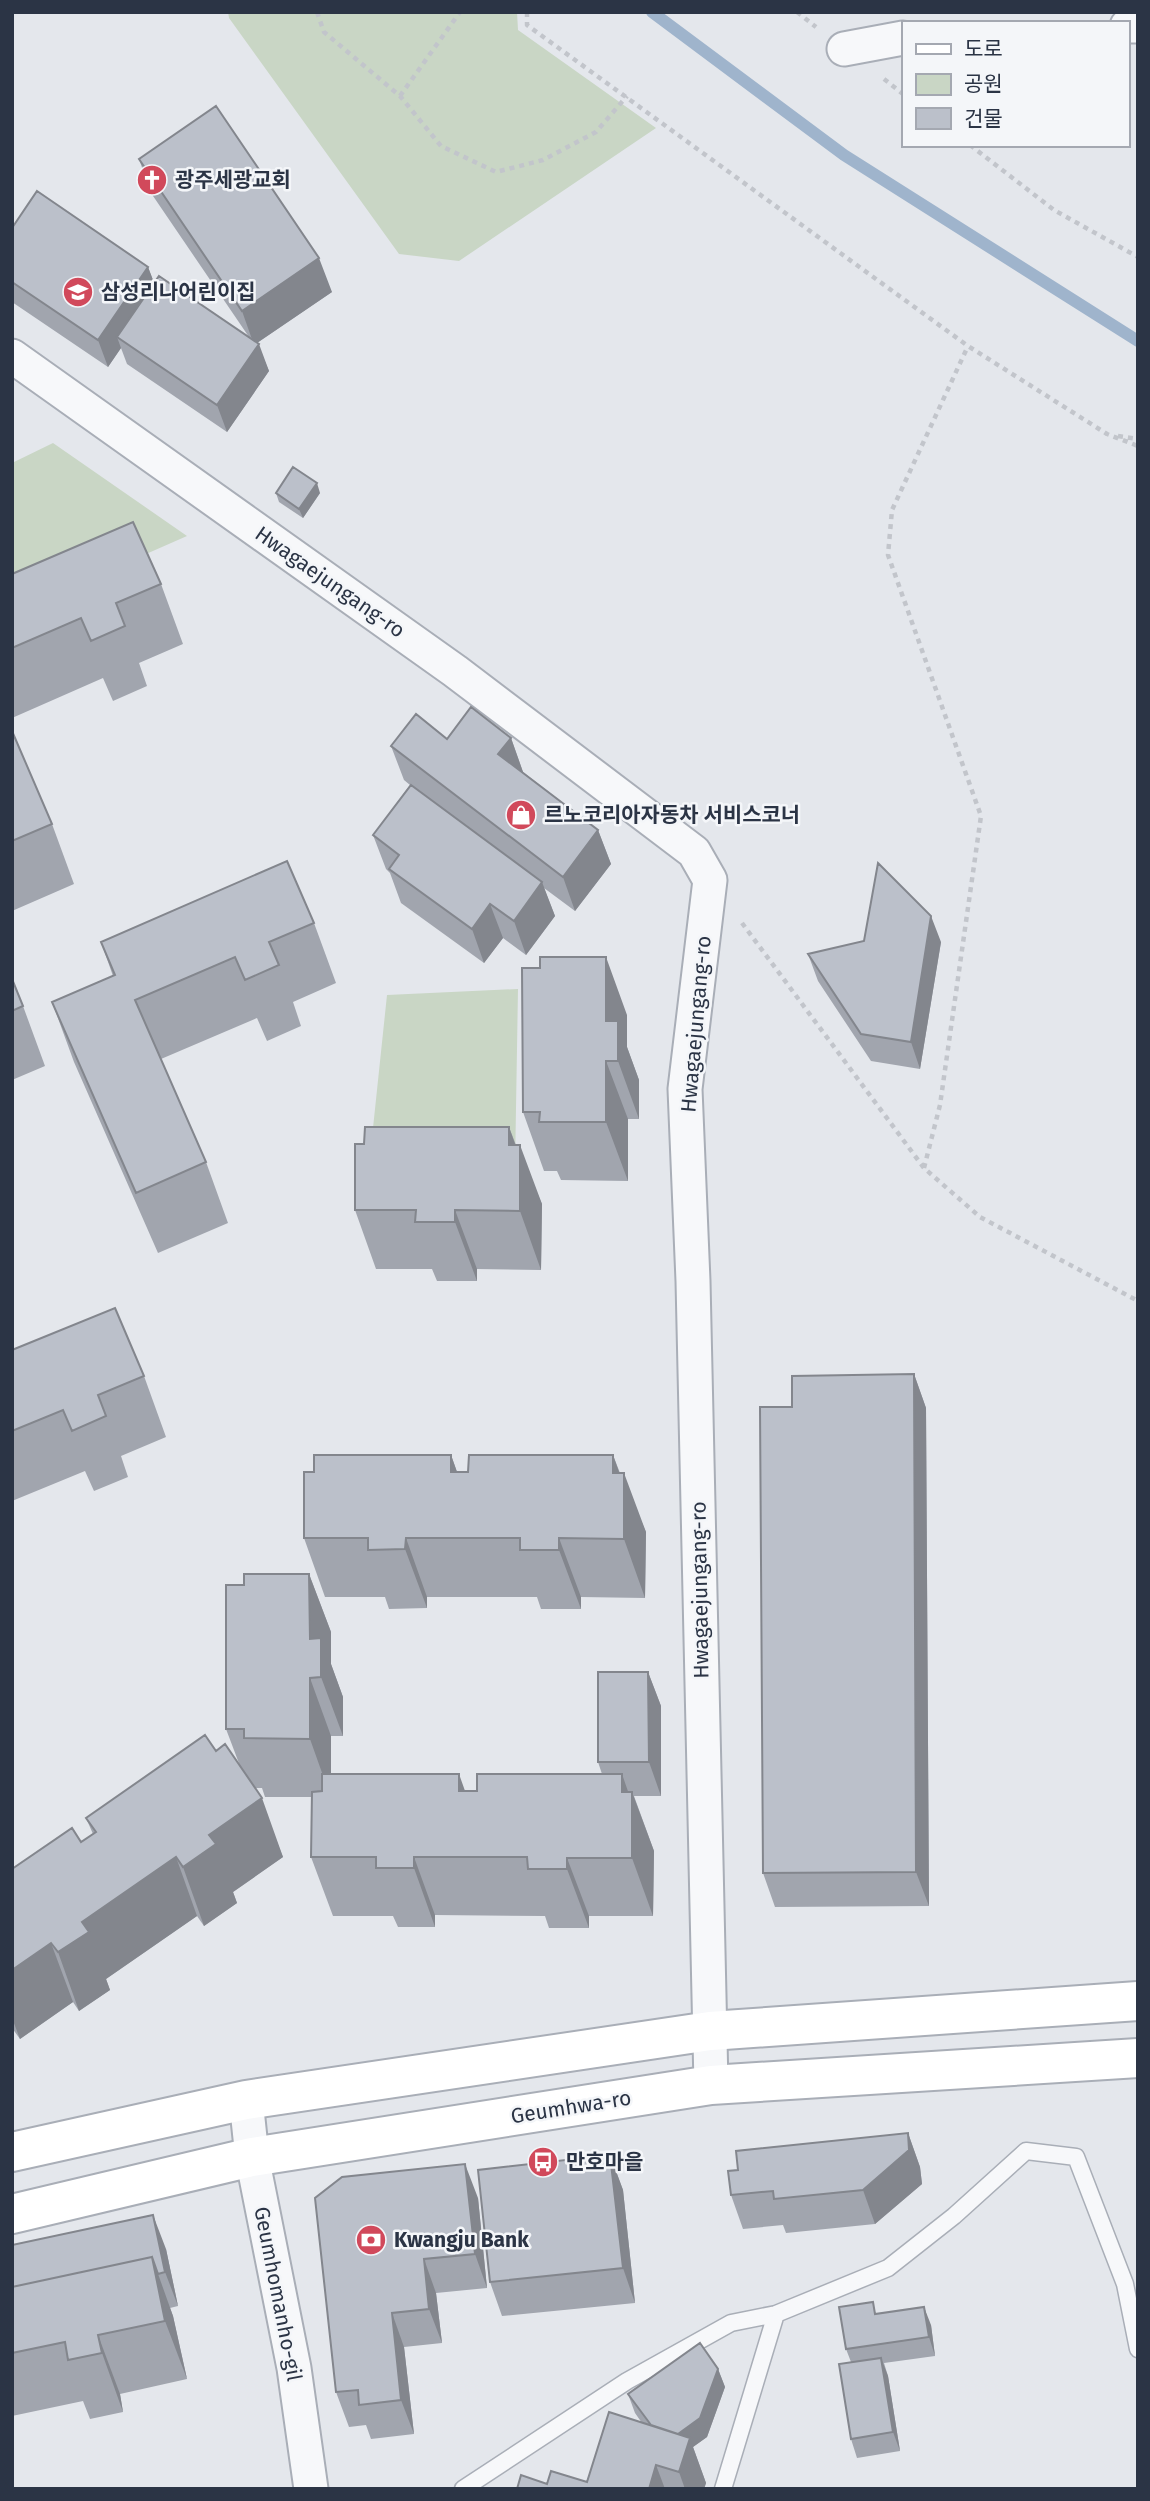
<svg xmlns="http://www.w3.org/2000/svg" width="1150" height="2501" font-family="'Fira Sans','Noto Sans KR',sans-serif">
<rect width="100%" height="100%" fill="#e4e7ec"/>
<path fill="#c9d6c5" d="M228,12H517L518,30L656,128L459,261L399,254L229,18Z
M53,443L187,536L12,613V463Z
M518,989L515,1168L369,1166L387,995Z"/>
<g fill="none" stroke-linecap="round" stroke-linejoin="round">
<path stroke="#9fb4cc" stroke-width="12" d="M652,12L844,155L1138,341"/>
<g stroke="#a9aeb7" stroke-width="19">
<path id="service" d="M463,2489L627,2381L731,2323L776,2314L888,2268L954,2216L1026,2151L1076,2157L1125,2284L1138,2349
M723,2489L776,2314"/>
</g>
<g stroke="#a9aeb7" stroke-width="37">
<path id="minor" d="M1127,26H1138
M844,49L903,38
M12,356L455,671L694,852L710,880L685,1089L693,1281L711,2085
M246,2100L252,2157L294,2368L311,2489"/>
</g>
<g stroke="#a9aeb7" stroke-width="42">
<path id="secondary" d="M12,2152L246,2100L710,2031L1138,2001
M12,2214L252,2157L711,2085L1138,2058"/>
</g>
<path stroke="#c2c5cb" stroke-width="4.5" stroke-dasharray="5 5" stroke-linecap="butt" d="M317,12L324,32L400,96L441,146L496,172L543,160L596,132L627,96
M527,12V25L968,346L1107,434L1138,446
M797,12L816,27
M884,79L903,94
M400,96L460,12
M970,145L1054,210L1138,257
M1118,436L1138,439
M742,923L924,1168L980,1217L1138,1301
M924,1168L940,1105L981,816L888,555L892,510L968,346"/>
<use href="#service" stroke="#f7f8fa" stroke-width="16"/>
<use href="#minor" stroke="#f7f8fa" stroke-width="33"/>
<use href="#secondary" stroke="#fff" stroke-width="38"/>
</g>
<path fill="#a1a5ae" d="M139,159L332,292L257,343L269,371L227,432L127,364L121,348L108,367L12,302V228L148,267L154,283L249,337L151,193Z
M276,493H320L303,518L279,502Z
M12,574L161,584L183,644L139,663L147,686L113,701L103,678L12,718Z
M12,731L52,824L74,884L12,911Z
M511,738L523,772L598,830L611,864L575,911L544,888L555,916L526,955L503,938L484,963L401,903L390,873L386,869L373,835L410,785L404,780L391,746L447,739Z
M314,923L336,983L293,1002L301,1026L267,1041L257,1018L161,1059L206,1162L228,1223L158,1253L74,1062L52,1002L113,976L101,942Z
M941,942L920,1069L871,1061L818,981L808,954Z
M12,979L23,1006L45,1066L12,1080Z
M627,1015V1047L639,1080V1119H628V1181L561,1180L557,1171H544L523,1112Z
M509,1127L516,1145L542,1204L541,1270L477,1269V1281H437L432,1269H376L355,1210L364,1144Z
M12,1350L144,1376L166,1437L121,1456L128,1477L94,1491L85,1471L12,1501Z
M914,1374L926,1408L929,1906L775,1907L763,1873L792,1407Z
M451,1455L457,1472H468L613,1455L620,1473L646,1532L645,1598L581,1597V1609H541L537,1597H427V1608L389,1609L385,1597H325L304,1538L314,1472Z
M309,1574L331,1632V1664L343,1697V1736H331V1774L465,1791H477L602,1774L598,1762L648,1672L661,1706V1796H634L654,1851L653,1916H589V1928H549L545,1916L435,1915V1927H398L393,1916H333L311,1857L312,1797H265L262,1788H255L283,1857L233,1892L237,1903L204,1926L197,1916L106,1979L110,1990L79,2011L73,2002L20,2039L12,2028V1869L81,1842L93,1834L86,1818L216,1751L240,1766L226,1729L244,1585Z
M908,2133L920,2167L922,2184L875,2224L786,2233L783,2225L743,2229L731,2195Z
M610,2155L623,2190L635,2303L502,2316L490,2282Z
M315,2198H478L487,2288L436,2293L442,2343L404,2347L414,2434L371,2439L366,2425L349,2427L336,2392Z
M12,2245L166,2249L178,2306L170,2308L173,2316L187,2379L120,2394L123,2412L90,2419L83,2401L12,2416Z
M877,2314L931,2325L935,2356L884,2363L888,2376L900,2451L857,2458L851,2439V2362L846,2349Z
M718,2369L725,2387L707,2437L693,2447L706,2483L704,2489H517L587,2482L642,2423L635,2413L628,2394Z"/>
<path fill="#83868d" d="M319,258L332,292L254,345L242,311Z
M148,267L158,293L117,337L121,348L108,367L98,340Z
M259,344L269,371L227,432L217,405Z
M317,483L320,493L303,518L299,509Z
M511,738L523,772L511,788L498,754Z
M598,830L611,864L575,911L563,877Z
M542,882L555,916L526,955L514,921Z
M490,904L503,938L484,963L472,929Z
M931,916L941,942L920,1069L911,1042Z
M606,957L627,1015V1047L639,1080V1119L618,1061L606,1021Z
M606,1061L628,1119V1181L606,1122Z
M509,1127L520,1158V1145L542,1204L541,1270L520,1211L509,1145Z
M455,1210L477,1269V1281L455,1222Z
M914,1374L926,1408L929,1906L916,1872Z
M451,1455L472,1514L451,1472Z
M613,1455L624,1486V1473L646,1532L645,1598L624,1539L613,1473Z
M406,1538L427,1597V1608L405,1549Z
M559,1538L581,1597V1609L559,1550Z
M309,1574L331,1632V1664L343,1697V1736L321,1677L310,1639Z
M648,1672L661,1706V1796L649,1762Z
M310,1678L331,1736V1798L310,1739Z
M459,1774L480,1833L459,1791Z
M622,1774L632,1803V1792L654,1851L653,1916L632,1858L622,1792Z
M262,1798L283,1857L233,1892L237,1903L204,1926L183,1867L209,1835Z
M176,1857L197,1916L106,1979L110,1990L79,2011L58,1952L82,1922Z
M414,1857L435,1915V1927L414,1868Z
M567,1858L589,1916V1928L567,1869Z
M51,1943L73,2002L20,2039L12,2018V1970Z
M908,2133L920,2167L922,2184L875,2224L863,2190Z
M610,2155L623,2190L635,2303L623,2268Z
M465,2164L478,2198L487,2288L475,2254Z
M153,2215L166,2249L178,2306L165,2272Z
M152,2257L173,2316L187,2379L165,2321Z
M424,2259L436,2293L442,2343L429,2309Z
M924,2307L931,2325L935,2356L929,2337Z
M392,2313L404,2347L414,2434L401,2400Z
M98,2335L120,2394L123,2412L102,2353Z
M881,2358L888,2376L900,2451L893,2432Z
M718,2369L725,2387L707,2437L693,2447L706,2483L704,2489H685L679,2472L664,2444Z
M656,2465L665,2489H649Z"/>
<path fill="#bbc0ca" stroke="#83868d" stroke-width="2" d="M216,106L319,258L242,311L139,159Z
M37,191L148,267L98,340L12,282V228Z
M159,276L259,344L217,405L117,337Z
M293,467L317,483L299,509L276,493Z
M133,522L161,584L116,603L125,626L91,641L81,618L12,648V574Z
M471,707L511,738L498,754L598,830L563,877L391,746L416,714L447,739Z
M12,731L52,824L12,841Z
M411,785L542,882L514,921L490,904L472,929L389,869L399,855L373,835Z
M287,861L314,923L269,942L279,965L245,980L235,957L135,1000L206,1162L136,1193L52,1002L115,975L101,942Z
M878,863L931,916L911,1042L861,1034L808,954L864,941Z
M540,957H606V1021H618V1061H606V1122H539L540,1112H523L522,968H540Z
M12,979L23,1006L12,1011Z
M365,1127H509V1145H520V1211L455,1210V1222H415L416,1210H355V1144H364Z
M115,1308L144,1376L98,1395L106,1416L72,1431L63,1410L12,1431V1350Z
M914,1374L916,1872L763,1873L760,1407H792V1376Z
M314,1455H451V1472H468L469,1455H613V1473H624V1539L559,1538V1550H520V1538H406L405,1549L368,1550V1538H304V1472H314Z
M244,1574H309L310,1639L321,1638V1677L310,1678V1739L244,1738V1729H226V1585H244Z
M598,1672H648L649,1762H598Z
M205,1735L216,1751L225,1744L262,1798L209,1835L216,1844L183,1867L176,1857L82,1922L89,1932L58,1952L51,1943L12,1970V1869L72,1828L81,1842L96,1832L86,1818Z
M322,1774H459V1791H477V1774H622V1792H632V1858H567V1869H528L527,1857H414V1868H376V1857H311L312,1792L322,1791Z
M908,2133L909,2150L863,2190L774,2199L773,2191L731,2195L728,2171L738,2170L736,2151Z
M610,2155L623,2268L490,2282L478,2170Z
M465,2164L475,2254L424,2259L429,2309L392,2313L401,2400L359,2405L358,2390L336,2392L315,2198L342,2177Z
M153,2215L165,2272L158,2274L152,2257L12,2287V2245Z
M152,2257L165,2321L98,2335L102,2353L68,2360L65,2342L12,2353V2287Z
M873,2302L875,2314L924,2307L929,2337L846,2349L839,2307Z
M700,2343L718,2369L700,2418L678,2434L651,2425L628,2394Z
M881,2358L893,2432L851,2439L839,2364Z
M609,2412L690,2438L679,2472L656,2465L649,2489H517L521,2475L547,2484L551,2471L587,2482Z"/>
<defs>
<g id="church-disc" transform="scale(1.575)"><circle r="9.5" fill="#d1495b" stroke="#f4f6f9"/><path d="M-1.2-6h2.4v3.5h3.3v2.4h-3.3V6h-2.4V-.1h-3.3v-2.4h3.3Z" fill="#fff"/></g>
<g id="school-disc" transform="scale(1.575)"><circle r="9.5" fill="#d1495b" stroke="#f4f6f9"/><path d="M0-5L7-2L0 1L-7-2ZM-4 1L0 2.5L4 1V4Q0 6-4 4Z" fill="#fff"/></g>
<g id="shop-disc" transform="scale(1.575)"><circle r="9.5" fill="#d1495b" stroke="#f4f6f9"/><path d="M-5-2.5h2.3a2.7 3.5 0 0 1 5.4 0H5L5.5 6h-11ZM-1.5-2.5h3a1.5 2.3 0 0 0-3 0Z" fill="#fff"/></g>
<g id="bus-disc" transform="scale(1.575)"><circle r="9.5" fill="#d1495b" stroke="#f4f6f9"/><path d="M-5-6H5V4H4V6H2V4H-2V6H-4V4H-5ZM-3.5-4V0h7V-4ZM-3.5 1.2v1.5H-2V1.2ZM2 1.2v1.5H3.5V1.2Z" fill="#fff"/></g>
<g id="bank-disc" transform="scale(1.575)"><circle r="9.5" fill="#d1495b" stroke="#f4f6f9"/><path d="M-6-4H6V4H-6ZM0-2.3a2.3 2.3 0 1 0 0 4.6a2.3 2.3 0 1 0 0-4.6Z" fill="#fff"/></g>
</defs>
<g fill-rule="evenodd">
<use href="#church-disc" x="152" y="180"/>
<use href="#school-disc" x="78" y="292"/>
<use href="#shop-disc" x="521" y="815"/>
<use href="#bus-disc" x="543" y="2162"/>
<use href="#bank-disc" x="371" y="2240"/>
</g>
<g text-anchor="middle" stroke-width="5" stroke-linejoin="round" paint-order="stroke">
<g font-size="21" font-weight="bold" fill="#2b3445" stroke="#f4f6f9" text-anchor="start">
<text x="175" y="187">광주세광교회</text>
<text x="101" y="299">삼성리나어린이집</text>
<text x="544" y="822">르노코리아자동차 서비스코너</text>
<text x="566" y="2169">만호마을</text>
<text x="394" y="2247">Kwangju Bank</text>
</g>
<g font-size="21" fill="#2b3445" stroke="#f4f6f9">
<text transform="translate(330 582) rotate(35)" y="7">Hwagaejungang-ro</text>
<text transform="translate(696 1024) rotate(-85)" y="7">Hwagaejungang-ro</text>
<text transform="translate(700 1590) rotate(-91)" y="7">Hwagaejungang-ro</text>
<text transform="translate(571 2107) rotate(-9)" y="7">Geumhwa-ro</text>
<text transform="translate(278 2294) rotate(79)" y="7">Geumhomanho-gil</text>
</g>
</g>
<rect width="1150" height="2501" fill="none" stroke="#2b3445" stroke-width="28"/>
<rect x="902" y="21" width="228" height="126" fill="#f4f6f9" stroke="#a4a8b1" stroke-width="2"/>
<rect x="916" y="44" width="35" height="10" fill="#ffffff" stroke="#a4a8b1" stroke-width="2"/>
<text x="964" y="56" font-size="21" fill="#2b3445">도로</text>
<rect x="916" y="74" width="35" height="21" fill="#c9d6c5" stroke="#a4a8b1" stroke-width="2"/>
<text x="964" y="91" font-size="21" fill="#2b3445">공원</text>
<rect x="916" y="108" width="35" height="21" fill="#bbc0ca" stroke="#a4a8b1" stroke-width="2"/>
<text x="964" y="126" font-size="21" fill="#2b3445">건물</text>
</svg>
